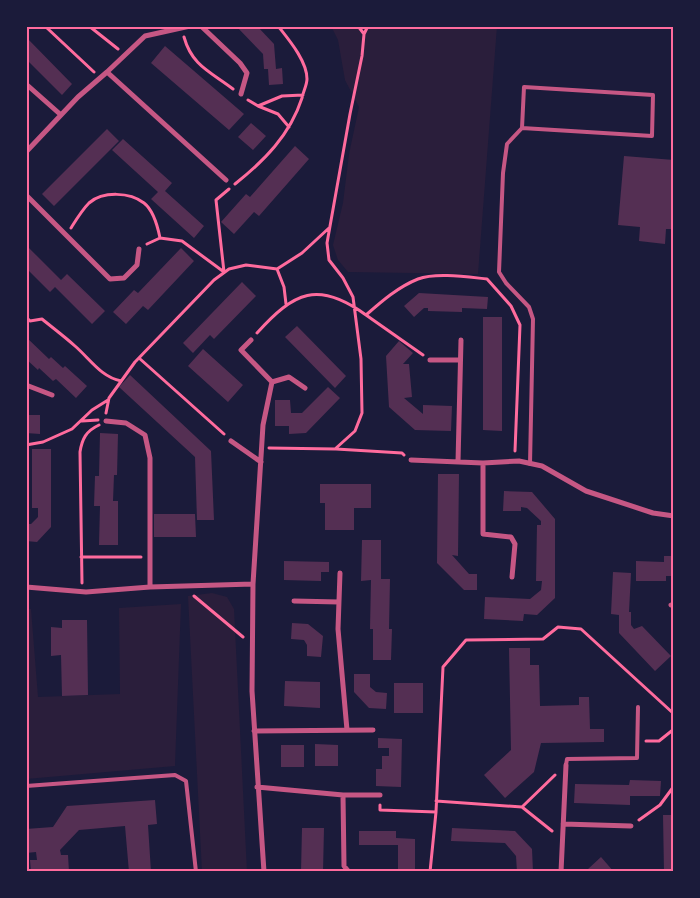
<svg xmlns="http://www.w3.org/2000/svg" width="700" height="898" font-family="Raleway,sans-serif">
<rect width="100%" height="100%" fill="#1b1b3a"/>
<path fill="#2a1e3b" d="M331,26H497L478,274L348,272L338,260L333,245L343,203L349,154L359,107L345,80L338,40Z
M212,593L227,597L234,609L247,872H202L188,596Z
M181,604L175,766L26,779V609H31L38,697L120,694L119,608Z"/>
<path fill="#542f53" d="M236,26H257L274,44L276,69L282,68L283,84L269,85L268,69H264L263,54Z
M26,37L72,84L62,95L26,59Z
M165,46L244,114L229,130L151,63Z
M251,123L266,136L253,150L238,137Z
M107,129L119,141L54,206L42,194Z
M123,139L172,183L165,191L204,226L194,238L151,199L158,192L112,150Z
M295,146L309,159L259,216L254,212L234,234L221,222L246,194L250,197Z
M624,156L674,160V229H666L665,244L639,241L640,227L618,225Z
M26,245L61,280L67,274L105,311L92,324L55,287L50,292L26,268Z
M181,248L194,261L148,310L143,306L126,324L113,312L134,290L138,293Z
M242,282L256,296L214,339L210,335L193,353L183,343Z
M419,293L488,297L487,309L462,308V312L428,311V308H424L414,317L404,306Z
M483,317H502V431L483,430Z
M297,326L346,376L335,388L285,337Z
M26,337L49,359L51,357L63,368L65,366L87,386L76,398L56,379L53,381L39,368L38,370L26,359Z
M399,341L413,353L403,364H409L412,397L404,398L423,414V405L452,406L451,431L415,430L389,407L386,356Z
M203,349L243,385L228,402L188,366Z
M130,375L211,451L214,520H197L195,457L119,387Z
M328,387L340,398L306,433L289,434V426H275V400H290L291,413H302Z
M26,415H40V434L26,433Z
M100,433L118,434L117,475H114L113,501H118V545H99L100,506H94L95,476H99Z
M32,449H51V527L37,542L26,541V524H31L38,517V508H32Z
M438,474H459L458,556L452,555L469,574H477V590H464L437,563Z
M320,484H371V508H354V530H325V503H320Z
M504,491L532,492L555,519V598L537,615L524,614L523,621L484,619L485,597L530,599L541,590L542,581H536L537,525H541V521L527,508L521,507V511H503Z
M154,514H195L196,537H154Z
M362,540H381V579H390L389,629H392L391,660H373V629H370L371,580L361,581Z
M664,556H674V576H666V581H636V561L664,562Z
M284,561L329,562V572H321V581L284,580Z
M613,572L631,573L629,612H631V625L634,629L642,626L671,656L655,671L619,633V615L611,614Z
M62,620H87L88,695L62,696L61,655L51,656V627L62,628Z
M292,623L308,624L323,636L321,657L307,656V645L304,640L291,639Z
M509,648H530V665H539L540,706L579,705V697H589L590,729H604V742L541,743L534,772L505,798L484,775L511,750Z
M354,674H370V687L376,692L387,693L386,709L369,708L354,692Z
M285,681L320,682V708L284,706Z
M394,683H423V713H394Z
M378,738L402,739L401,787L376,786V769H382V756H389V748H378Z
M315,744L338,745V766H315Z
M281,745H304V767H281Z
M630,780L661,781L660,796H630V805L574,803L575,784L629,785Z
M155,800L157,824L148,825L151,872H129L125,826L79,830L60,850L61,855H68L69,872H31L30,860H37L36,852L26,853V829L53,827L67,806Z
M663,815H674V872H664Z
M302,828H324L323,872H301Z
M452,828L515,831L532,849L533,872H517L516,856L505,843L451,841Z
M359,831H396V838L415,839V872H398V845H359Z
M601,857L614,872H590L588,869Z"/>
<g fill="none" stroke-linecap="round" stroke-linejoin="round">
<path stroke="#ff6b9d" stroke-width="3" d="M57,26L47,28L94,72
M89,26L118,49
M358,26L364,34
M184,37C192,66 211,72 233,89
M248,100L258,106L278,114L289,127
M258,106L282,96L303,95
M235,184C264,161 290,135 302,98C303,92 307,85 307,79C307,61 289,40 278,26
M71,228C76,220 82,210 89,203C103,191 130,192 144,203C153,210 158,228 160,238
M147,244L160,238L182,241L224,272
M277,269L284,287L286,304
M224,272L216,200L229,189
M26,317L30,321L42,319C53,328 65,337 75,346C90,359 101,377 121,381
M257,333C294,292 318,280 366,315
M423,355L366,315C382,301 398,287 418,279C436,272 468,277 487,279L511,306L520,325L515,451
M139,358L224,434
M106,413L109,398L135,362L214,280L229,269L246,265L277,269L302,253L329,228
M82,421L98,420
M26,445L43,442L72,429L92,410L108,400
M269,448L335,449L355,431L362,413L361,359L353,297L343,278L329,260L327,243L350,114L362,56L364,34L368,26
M336,449L402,453L404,455
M81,557H141
M82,583L80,452C82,439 86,431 99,425
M194,596L243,637
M646,741H659L674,729
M436,801L522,807L552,831
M380,805V810L436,812L443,667L466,640L543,639L558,627L581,629L674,714
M522,807L555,775
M639,820L660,805L674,786
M430,872L436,812"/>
<path stroke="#c65784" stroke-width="4" d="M522,128L524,87L653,95L652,136L522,128L507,144L503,173L499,272L506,283L529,307L533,319L530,464
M566,765L567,759L637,758L638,707
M26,786L175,775L186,781L196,872"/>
<path stroke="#c65784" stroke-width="5" d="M190,26L145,36L107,72L226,180
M201,26L240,63L247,73L241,94
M26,84L61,115
M26,152L78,97L107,72
M26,195L110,279L124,278L137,265L139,249
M251,340L241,350L272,382L263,425L253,584L252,691L264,872
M430,360H460
M272,382L289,377L305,388
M26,385L52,395
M106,421L126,423L145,435L150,458V587
M231,441L261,462
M411,460L483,463L519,461L542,466L586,491L653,513L674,516
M458,462L461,340
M483,463V534L511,537L515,544L512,577
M340,573L338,629L347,730
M26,587L86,592L150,587L253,584
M294,601L339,602
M671,605L674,604
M254,731L373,730
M257,787L343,795H380
M343,795L344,866L349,872
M563,824L631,826
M561,872L566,765"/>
</g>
<rect width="700" height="898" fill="none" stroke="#1b1b3a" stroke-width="55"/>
<rect x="28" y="28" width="644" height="842" fill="none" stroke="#ff6b9d" stroke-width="2"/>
</svg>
